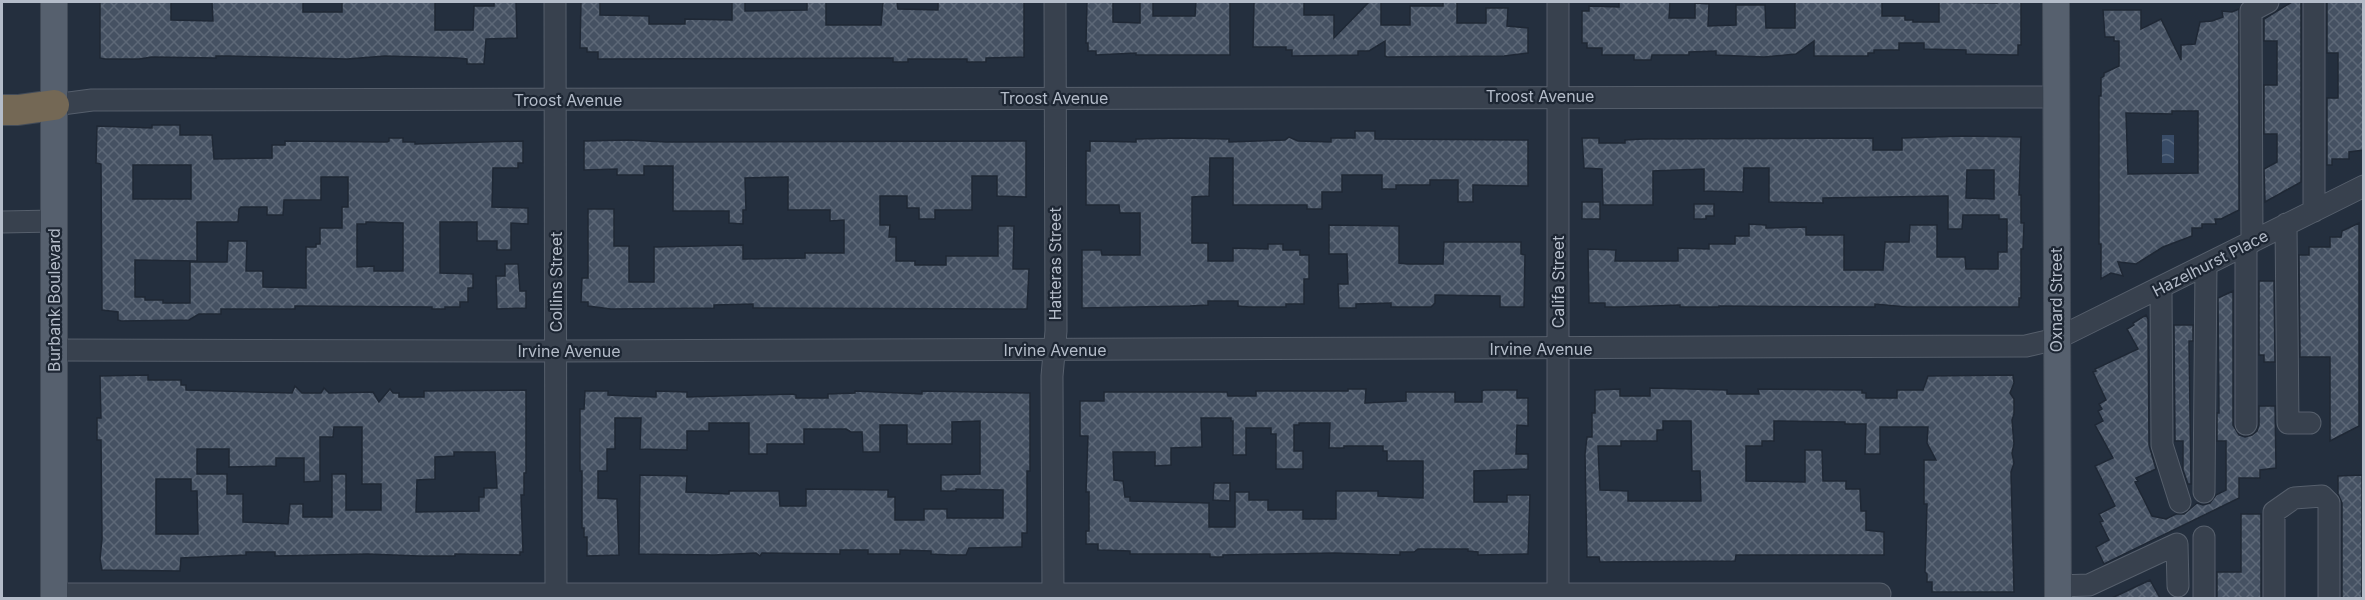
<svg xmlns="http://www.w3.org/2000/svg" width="2365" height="600" font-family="Inter,sans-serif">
<defs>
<pattern id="water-waves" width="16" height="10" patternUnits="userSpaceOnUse" patternTransform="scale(1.5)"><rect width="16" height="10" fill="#394c67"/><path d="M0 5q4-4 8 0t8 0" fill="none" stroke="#53647b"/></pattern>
<pattern id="building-cross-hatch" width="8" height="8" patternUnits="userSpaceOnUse" patternTransform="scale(1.5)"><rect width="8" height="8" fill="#455162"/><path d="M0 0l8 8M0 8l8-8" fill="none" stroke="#5d6877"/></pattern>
</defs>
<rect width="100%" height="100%" fill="#242f3e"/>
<path fill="url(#water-waves)" d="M2162,135H2174V163H2162Z"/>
<path fill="url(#building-cross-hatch)" stroke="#1f2835" stroke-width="1.5" fill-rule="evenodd" d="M100,2H171V20L213,21L212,2H303V12H342V2H435V30H473L474,6H494V2H516L517,38L486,39L484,64H467V59L457,58L385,56L347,59L230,56H216V58L152,57L139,59H105L100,58Z
M581,2H600V15L649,16V24H685V19L732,20V2H745V11L807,10V2H826V25H881L883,2H897L898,9L938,10V2H1024V57L986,58V62H967V59H908V62H893V58L598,59V52H587V48H580Z
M1087,2H1113V22L1140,23V2H1153V16H1195L1196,2H1230V55H1136V53L1096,55V51H1088V43H1086Z
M1254,2H1304V15H1334V38L1369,2H1381V25H1410V6H1443V2H1457V23H1486V8H1508L1507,26L1528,28V53L1504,56L1387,57L1385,56V41L1369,51H1358V55L1292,56V50H1286V47H1253Z
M1619,2H1670L1669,18H1695V3L1709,4L1708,26L1736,25V5H1765L1766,28H1795V2H1882V16H1905V20H1913V22H1939V2L1997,3V2H2021V45H2018V55H2013L1966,54V50L1924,49V43H1899V50H1874V53H1868V56H1814V41L1796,54L1764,57L1716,55V51L1689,52V55H1652L1651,60H1634V55H1602V48H1587V43H1582V11H1589V6L1619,7Z
M2292,2H2301V182L2265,202L2264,169L2277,162V134H2264V85H2277V41H2264V19Z
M2327,2H2364V150L2349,152V159H2332V165H2327V98H2338V53H2327Z
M2239,9V210L2221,219H2215L2216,224H2202V228H2192V236L2163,247L2136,264L2118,262L2123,276L2111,273L2101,279V244H2099V96H2101V78L2104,76V73L2119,66V41H2114V37H2105L2103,10H2141V29L2161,19L2181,60V45L2195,44L2200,22L2212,21L2223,17L2222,11L2232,12ZM2172,111H2198V173L2128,174L2126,113L2172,114Z
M152,125H180V135H212L214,159L272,158V145H285V141L387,142L389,141V138H403V142H415V144L523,141V163H518V168H493L492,207L528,208V224L511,223V250H497V241H477V222H440V273L473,274V288H468V302H460V307H445V309H432V307L295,306V309H221V314H199L189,320L121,321L118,320V312L102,310L101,164L96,163L97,126L152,128ZM133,165H191V199H133ZM321,177H348V207H342V228H320V244H316V247H306V288L263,287V271H246L247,241H228L227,262H190V303H163V300H145V297H135V260L197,261V222H238L239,209L241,207H267V215H283L284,200H321ZM366,222L403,223V271H374V266L357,267V224H366Z
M1355,131H1375V139L1528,140V186L1473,185V202H1458V180H1430V185H1396V189H1382V175H1342V192H1322V209H1307V205H1233V158H1210L1209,196L1192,197V243H1208V261H1233V248L1268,249V244H1283V250H1300V255H1309V279H1304V304H1286V307H1249L1238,306V301H1208V305L1190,306L1082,308V250H1101L1102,255H1140V213H1120L1119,205H1086V151H1090V141L1136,142V139L1180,138L1229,139V142L1285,140L1289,137L1298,141L1331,142V138H1355Z
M1964,136L2021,137L2019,195H2021V223H2024L2023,249H2021V298H2019V307H1907L1875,304V307L1719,306V307H1680V305L1621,307H1605V303H1589L1588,249L1616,250L1615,261H1678V248L1709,249V244H1735V236H1749V224L1766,225V228L1806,227V235H1844V270H1883L1885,242H1909L1910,225H1937V257H1965L1966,269H1998V252H2007V219H1999V215H1963L1962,229H1948V196L1823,198V203L1769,202V168H1744L1743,192L1704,191V169L1653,171V205H1603L1602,169L1584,168L1582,138H1599V143H1625V140L1643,139L1873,138V150H1902V138ZM1967,170H1994V199L1966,198Z
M628,140L666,142L1026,141V197L997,196V176H972V210H935V219H919V208H907V196H880V225H890L889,237H896V261H915V265H946V256H998V226H1014L1013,269H1029L1027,309L753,308V304L714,305V308L611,309L588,306V302H581L582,278H588V209H614V246H629V282H654V247L743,245V259L805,258V253H844V220L830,221V210H788V177L745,178L746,210H743V224L729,223V211H673V166H644V175H617V169L584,170V141Z
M1582,202H1600V219H1582Z
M1694,204H1714V216H1706V219H1694Z
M2359,223V426L2330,441V357H2300L2299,255H2309V247H2330V237H2341L2342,231Z
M1329,225L1399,226V263L1407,264H1443L1444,242H1521V254L1525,255L1524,307H1500V296L1435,295V303L1431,307H1391V303L1356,304V308H1339L1338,284H1348L1347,254H1329Z
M505,264H518L520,291H526V308L497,309L496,276H505Z
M2259,281H2274L2275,362H2264V355H2259Z
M2233,291V425L2239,435L2245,437L2252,435L2257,431L2259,425V406H2275L2276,468L2260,470V478H2239V498L2104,564L2096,547L2109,540L2100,522L2103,521L2099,514L2115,506L2095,466L2113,458L2095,425L2103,421L2098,411L2102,409L2099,404L2106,400L2093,372L2096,371L2095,369L2138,349L2127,329L2134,325L2133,323L2146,315L2148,319L2149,445L2156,469L2136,478L2138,481L2135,482L2152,516L2166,519L2176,514H2184L2197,503L2203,505L2210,503L2216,495L2226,490V441H2217V413H2219L2218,298Z
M2174,325H2193V341H2189L2191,484H2188L2183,470V441H2175Z
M148,375V380H181V385H186V390L292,393L295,386L302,393H321L324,388L329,393L373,392L379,402L390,389L393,393H399V397H424V391L526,390V473H524V495H521L523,552H520V555L455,554V556H419L368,554L275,556V552H246V555L181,558L180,571L102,570L100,559L102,539L101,440H97V418H101L100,376ZM334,427H362V484H381V510H346V474H332V517H303V504H290L288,524L243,522V494H227V474H197V449H229V467L276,466V458H304V482L320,481V437H333ZM454,452H495L497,488H484V497H479V511L416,512L417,480L435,479V457L454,456ZM156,479H191V491H197L198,534H156Z
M2013,375L2014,383L2010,393L2014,399V414L2012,420L2014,444L2012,453L2014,463L2011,472L2014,592H1932V582H1927V574L1925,572L1927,504H1924V460H1936L1927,443L1928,427H1880V454H1865L1866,424H1845V422L1774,421V441H1762V446H1746V481L1805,482V450H1822L1823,481H1846V489H1860L1861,511H1866V530L1884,532V555H1736L1735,561L1600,562L1599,557H1587L1585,454L1587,437H1592V413H1595V390L1620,389V396H1650V388L1727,390V394H1759L1758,389L1862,390V393H1866V398H1897V390H1923L1928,376ZM1663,421H1691L1692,471H1700L1701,501H1628V491L1600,490L1598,446H1621V441H1657V430H1663Z
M1348,389H1366L1365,403L1406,401V392H1455V402H1482V391L1484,390H1517V398H1528V426L1517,425L1516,454H1528V469L1474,471V502H1507V495H1530L1528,554L1478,555V552L1468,551V549H1418L1414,552H1400V555L1334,553L1223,555V557H1210V554H1130V551L1098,550V544H1086V531H1089V492H1086L1088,436H1080V401H1104V392H1227L1228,396H1256V391H1348ZM1201,418H1231V421H1233V455H1246V428H1271V434H1276V469H1303V451H1294V425H1299V423H1330L1329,448H1344V446H1383V451H1387V461H1423V498L1378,496V491H1336V519H1303V510H1268V500H1249V492H1235V527H1209V503L1130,501V497H1125L1123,481L1114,480L1113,452H1155V466L1171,465V448L1202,447Z
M585,391H608V395L629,396L656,397V391L687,392V397L793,394L796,395V398H828V394L855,393V391L922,394V391L1030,393V471H1027V533H1022V547L969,548L966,555H949L931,554V551L900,550V554H868V550H840V554L762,553L760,556L756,553L714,555L639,554L640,475L687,476L686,492L729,494V491H779L780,506H806V489L888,490V497H895V520H924V509H947V518H1003V490L956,489V491H941V475L980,474V421L952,422V444H907V425H880V452H863L862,432H851L846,429H804V444H767V454H749V423H709V431H687V450L640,449L641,418H615V449H607V471H598V498L617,499L619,555L587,556V537H584V528H582V471H580V409H584Z
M2362,475V598H2342V503L2338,494V476Z
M1214,483H1230V501L1213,500Z
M2241,514H2261V598H2217V572H2241Z
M2150,580L2160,598H2112Z"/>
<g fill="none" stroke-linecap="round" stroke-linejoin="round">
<g stroke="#565f6c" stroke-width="23">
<path id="minor" d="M555,2L556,598
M2314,2V211
M54,105L92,100C747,101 1401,95 2055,97
M2,222L54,221
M2286,224L2288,423H2310
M2252,242L2251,11L2268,2
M2246,246V424
M2161,288L2162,445L2180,502
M53,350L556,351L2026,346L2056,339L2364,186
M2204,492L2206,265
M2204,537V598
M2058,586L2089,585L2177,544L2178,586
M54,594H1880
M1053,598L1052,376L1056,331L1055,2
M1558,598V2
M2274,598V512L2294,498L2322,496L2329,503V598"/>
</g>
<g stroke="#414a57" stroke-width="28">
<path id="major" d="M54,2V598
M2056,2L2058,598"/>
</g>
<g stroke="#434c59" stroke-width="32">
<path id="highway" d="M2,110H18L54,105"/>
</g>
<use href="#minor" stroke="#38414e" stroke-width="21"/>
<use href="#major" stroke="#56606e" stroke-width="26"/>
<use href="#highway" stroke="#746855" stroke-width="30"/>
</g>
<g text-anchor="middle" stroke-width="4.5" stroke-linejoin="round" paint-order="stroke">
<g font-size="16" fill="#b4bcc9" stroke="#1d2633">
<text x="1540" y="102">Troost Avenue</text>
<text x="1054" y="104">Troost Avenue</text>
<text x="568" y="106">Troost Avenue</text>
<text transform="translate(2210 263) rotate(-27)" y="6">Hazelhurst Place</text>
<text transform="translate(1055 264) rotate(-90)" y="6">Hatteras Street</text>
<text transform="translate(556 282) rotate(-90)" y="6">Collins Street</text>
<text transform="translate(1558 282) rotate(-90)" y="6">Califa Street</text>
<text transform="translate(54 300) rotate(-90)" y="6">Burbank Boulevard</text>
<text transform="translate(2056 300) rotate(-90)" y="6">Oxnard Street</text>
<text x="1541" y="355">Irvine Avenue</text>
<text x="1055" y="356">Irvine Avenue</text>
<text x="569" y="357">Irvine Avenue</text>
</g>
</g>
<rect width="2365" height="600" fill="none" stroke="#b4bcc9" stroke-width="6"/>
</svg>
